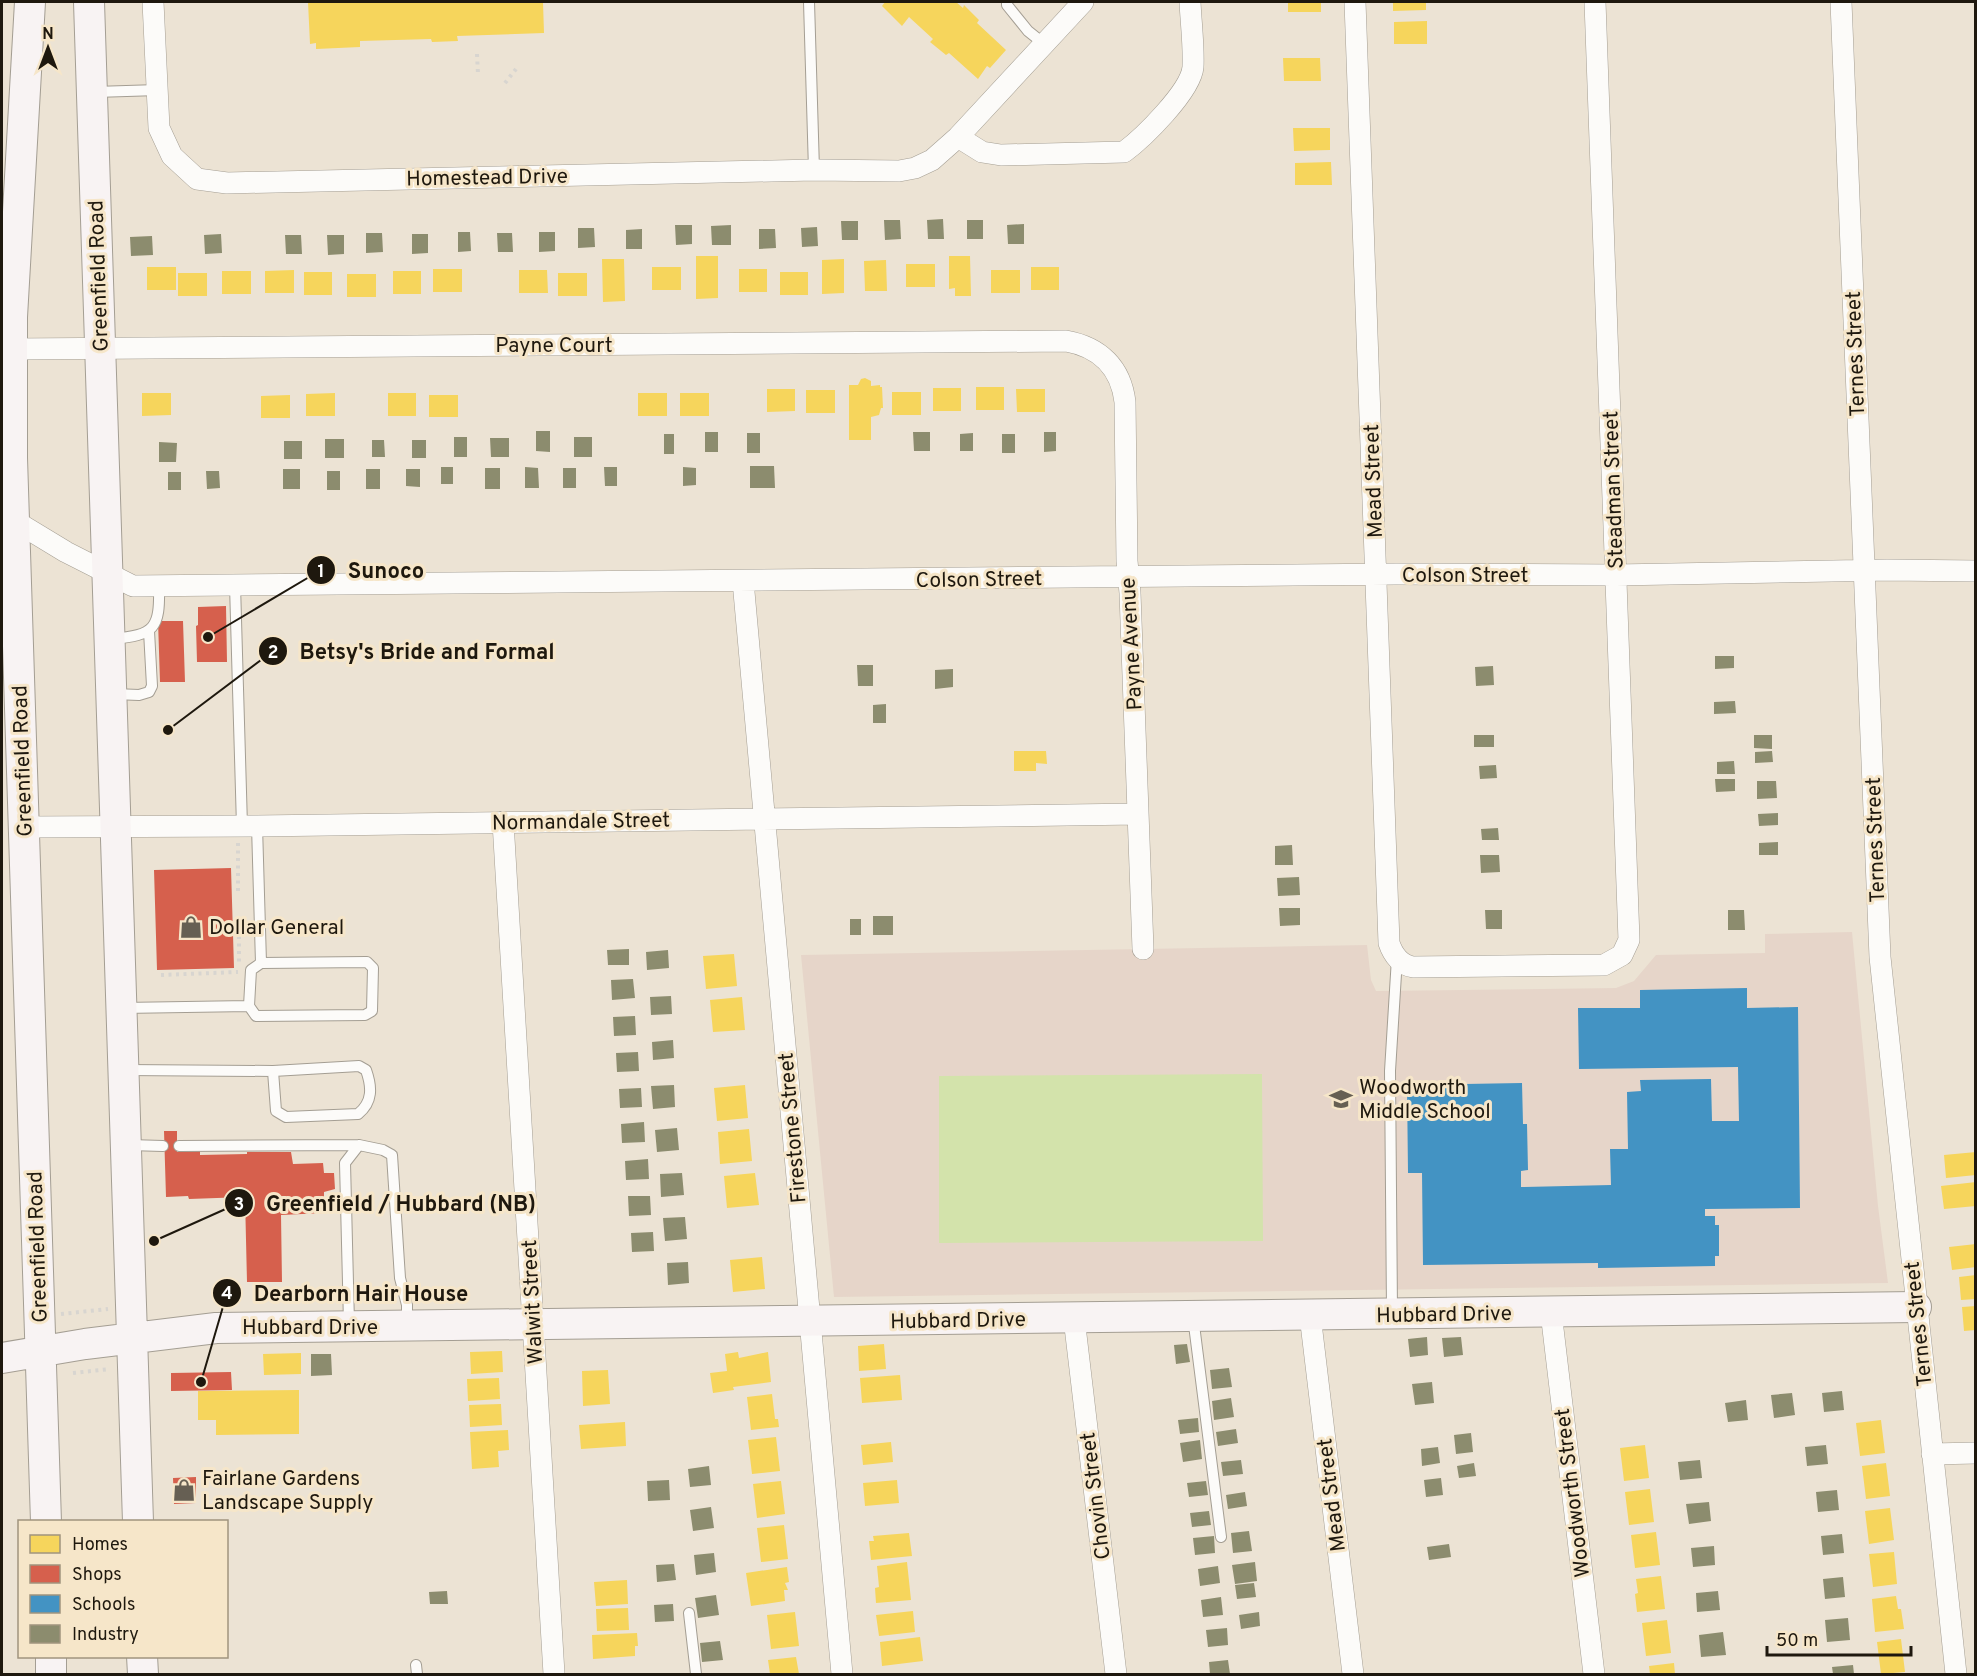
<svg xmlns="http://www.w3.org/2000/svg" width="1977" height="1676" font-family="Overpass,sans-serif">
<rect width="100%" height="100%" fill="#ece3d4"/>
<path fill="#e6d5c9" d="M1852,932L1878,1206L1888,1283L834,1297L801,955L1367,945L1371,980L1376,991L1616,988L1634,981L1656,955L1765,953V934Z"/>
<path fill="#d3e3ab" d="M1262,1074L1263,1241L939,1243V1076Z"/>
<path fill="#f6d55c" d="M308,2H543L544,33L457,36L458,41L432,42L431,39L360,41V47L316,49V43L310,44Z
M885,2H956L963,8L964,5L979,20L977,23L1006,50L990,68L987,66L978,79L949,53L946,55L930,42L933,39L909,17L902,26L882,6Z
M1288,2H1321V12H1288Z
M1393,2H1426V10L1393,11Z
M1427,21V44H1394V22Z
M1283,58H1320L1321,81H1284Z
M1293,128H1330V150L1294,151Z
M1331,162L1332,185H1295V163Z
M696,256H718V298L696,299Z
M949,256H970L971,296H955V288L949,289Z
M602,259H624L625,301L603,302Z
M844,259V293L822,294V260Z
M886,260L887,291H865L864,261Z
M906,264H935V287H906Z
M147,267H176V290H147Z
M652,267H681V290H652Z
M1031,267H1059V290H1031Z
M433,269H462V292H433Z
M739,269H767V292H739Z
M294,270V293H265V271Z
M519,270H547L548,293H519Z
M991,270H1020V293H991Z
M222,271H251V294H222Z
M393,271H421V294H393Z
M304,272H332V295H304Z
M780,272H808V295H780Z
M178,273H207V296H178Z
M558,273H587V296H558Z
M347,274H376V297H347Z
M865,378L871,381V386L880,385V387H882L883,408H881L879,415L871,417V440H849V385H858L861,379Z
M976,387H1004V410H976Z
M933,388H961V411H933Z
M767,389H795V411L767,412Z
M1016,389H1045V412H1017Z
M806,390H835V413H806Z
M892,392H921V415H892Z
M142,393H171V415L142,416Z
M335,393V416H306V394Z
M388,393H416V416H388Z
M638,393H667V416H638Z
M680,393H709V416H680Z
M290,395V418H261V396Z
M429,395H458V417H429Z
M1014,751H1046L1047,764L1036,763V771H1014Z
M734,954L737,986L706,989L703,956Z
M742,997L745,1030L713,1032L710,1000Z
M745,1085L748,1118L717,1121L714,1088Z
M749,1129L752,1161L720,1164L718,1132Z
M1976,1152V1175L1946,1178L1944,1155Z
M755,1173L759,1205L727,1208L724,1176Z
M1976,1182V1206L1944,1209L1941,1186Z
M1976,1244V1267L1952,1270L1949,1247Z
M762,1257L765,1289L733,1292L730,1260Z
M1976,1275V1299L1961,1300L1959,1277Z
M1976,1306V1330L1964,1331L1962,1307Z
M884,1344L886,1369L859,1371L858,1346Z
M502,1351L503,1372L471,1374L470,1352Z
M738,1352L739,1358L768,1352L771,1382L733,1387L734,1390L713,1393L710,1373L727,1371L725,1354Z
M301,1353V1374L264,1375L263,1354Z
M608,1370L610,1404L583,1406L582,1371Z
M900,1375L902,1400L862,1403L860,1378Z
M499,1378L500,1399L468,1401L467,1379Z
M299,1390V1434L216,1435V1420H198V1391Z
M772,1394L775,1419H778L779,1427L751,1430L747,1397Z
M501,1404L502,1425L470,1427L469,1405Z
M1881,1420L1885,1453L1860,1456L1856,1423Z
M625,1422L626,1446L581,1449L579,1425Z
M508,1430L509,1450L498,1451L499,1467L472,1469L470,1432Z
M776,1437L780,1471L752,1474L748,1440Z
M891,1442L893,1462L863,1465L861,1445Z
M1645,1445L1649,1478L1624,1481L1620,1448Z
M1886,1463L1890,1496L1866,1499L1862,1466Z
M897,1480L899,1503L865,1506L863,1483Z
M781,1481L785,1514L757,1518L753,1484Z
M1650,1489L1654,1522L1629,1525L1625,1492Z
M1890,1508L1894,1540L1869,1544L1865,1511Z
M784,1525L788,1559L761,1562L757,1528Z
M1656,1532L1660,1565L1635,1568L1631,1535Z
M909,1533L912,1556L871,1560L869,1541H874L873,1536Z
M1894,1552L1897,1584L1873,1587L1869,1554Z
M907,1562L911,1600L876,1603L875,1588L879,1587L877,1566Z
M787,1567L789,1582L785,1583L788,1590H784L785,1601L751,1606L746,1573Z
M1661,1576L1665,1609L1637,1612L1635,1594L1638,1593L1636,1579Z
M627,1580L628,1604L596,1606L594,1582Z
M1896,1596L1898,1609H1901L1904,1629L1875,1632L1872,1599Z
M628,1608L629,1630L597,1631L596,1609Z
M913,1611L915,1632L879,1636L876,1615Z
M795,1612L799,1646L771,1649L767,1615Z
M1667,1620L1671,1653L1646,1656L1642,1623Z
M637,1633L638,1646H635V1656L593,1659L592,1635Z
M920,1637L923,1661L882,1666L880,1642Z
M1901,1639L1905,1672L1881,1674L1877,1642Z
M796,1657L799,1674H770L768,1660Z
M1674,1663L1675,1674H1650L1649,1666Z"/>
<path fill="#d6604d" d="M226,606L227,662H197L196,626L198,625V607Z
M158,621H183L185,682H160Z
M231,868L234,968L157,970L154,870Z
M164,1131H177V1152L200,1151V1155L247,1154V1152H291L293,1164L323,1163L324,1173H334L335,1189L324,1192V1213L281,1215L282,1282H247L245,1197L189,1199L188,1196L166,1197Z
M231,1372L232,1390L171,1391V1373Z
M196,1477V1503L174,1504L173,1478Z"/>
<path fill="#4393c3" d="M1747,988V1008L1798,1007L1800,1208L1705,1209V1216H1715V1225H1719V1256H1715V1266L1598,1268V1263L1423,1265L1422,1173H1408L1407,1085L1522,1083L1523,1124H1527L1528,1170L1521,1171V1187L1611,1185L1610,1149H1628L1627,1092L1641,1091L1640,1080L1711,1079L1712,1121H1739L1738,1067L1579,1069L1578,1008H1640V990Z"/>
<path fill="#8c8c6e" d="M943,219L944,239H928L927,220Z
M884,220H900L901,239L885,240Z
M967,220H983V239H967Z
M841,221H858V240H842Z
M1024,224V244H1008L1007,225Z
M675,225H692V244L676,245Z
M731,225V245H712L711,226Z
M817,227L818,246L802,247L801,228Z
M578,228H594L595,247L578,248Z
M642,229V249H626V230Z
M759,229H775L776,248L759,249Z
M458,232H470L471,251L458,252Z
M539,232H555V251L539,252Z
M366,233H382L383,252L366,253Z
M497,233H512L513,252H498Z
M221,234L222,253L205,254L204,235Z
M412,234H428V253L412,254Z
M285,235H301L302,254H286Z
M327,235H344V254L328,255Z
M152,236L153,255L131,256L130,237Z
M536,431H550V452L536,451Z
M705,432H718V452H705Z
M913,432H930V451H914Z
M1044,432H1056V451L1044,452Z
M747,433H760V453H747Z
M973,433V451H960V434Z
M664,434H674V454H664Z
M1002,434H1015V453H1002Z
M454,437H467V457H454Z
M574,437H592V457H574Z
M490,438H509V457H491Z
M325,439H344V458H325Z
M372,440H384L385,457H372Z
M412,440H426V458H412Z
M284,441H302V459H284Z
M159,442L177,443L176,462H159Z
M750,466H774L775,488H750Z
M441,467H453V484H441Z
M525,467L538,468L539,488H525Z
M604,467H617V486H605Z
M683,467L696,468V485L683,486Z
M485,468H500V489H485Z
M563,468H576V488H563Z
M283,469H300V489H283Z
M366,469H380V489H366Z
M406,469H420V487L406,486Z
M206,471H219L220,488L207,489Z
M327,471H340V490H327Z
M168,472H181V490H168Z
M1715,656H1734V668L1715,669Z
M857,665H873V686H858Z
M1493,666L1494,685L1476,686L1475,667Z
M953,669V687L935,689V670Z
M1735,701L1736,713L1714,714V702Z
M886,704V723H873V705Z
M1474,735H1494V747H1474Z
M1754,735H1772V749L1754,748Z
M1772,751L1773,762L1755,763V752Z
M1734,761L1735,774H1717V762Z
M1496,765L1497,778L1480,779L1479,766Z
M1715,779H1735V791L1716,792Z
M1757,781H1776L1777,798L1757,799Z
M1778,813V825L1759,826L1758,814Z
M1498,828L1499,840H1482L1481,829Z
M1778,842V855H1759V843Z
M1292,845L1293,865H1275V846Z
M1480,855H1499L1500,872L1481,873Z
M1299,877L1300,895L1278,896L1277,878Z
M1279,908H1300V925L1280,926Z
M1485,910H1502V929H1486Z
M1728,910H1744L1745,930H1728Z
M873,916H893V935H873Z
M850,919H861V935H850Z
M629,949V965H608L607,950Z
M668,950L669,968L647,970L646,952Z
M633,979L635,998L612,1000L611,980Z
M671,996L672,1014L651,1015L650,997Z
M635,1016L636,1035L614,1036L613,1017Z
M673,1040L674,1058L653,1060L652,1042Z
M638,1052L639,1071L617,1072L616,1053Z
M674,1085L675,1107L653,1109L651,1086Z
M641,1088L642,1107L620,1108L619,1089Z
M644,1122L645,1142L622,1143L621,1124Z
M677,1128L679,1150L657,1152L655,1130Z
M648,1159L649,1179L626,1180L625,1161Z
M682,1173L684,1195L661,1197L660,1174Z
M628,1196H650L651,1215L629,1216Z
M685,1217L687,1239L665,1241L663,1218Z
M653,1232L654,1251L632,1252L631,1233Z
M688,1262L689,1283L668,1285L667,1263Z
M1427,1337L1428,1355L1410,1357L1408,1339Z
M1461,1337L1463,1355L1444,1357L1442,1338Z
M1187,1344L1190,1362L1176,1364L1174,1345Z
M311,1354H331L332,1375L311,1376Z
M1229,1368L1232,1387L1212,1389L1210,1370Z
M1432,1382L1434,1403L1415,1405L1412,1384Z
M1842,1391L1844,1410L1824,1412L1822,1393Z
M1792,1393L1795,1415L1774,1418L1771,1395Z
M1231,1398L1234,1417L1214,1420L1212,1401Z
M1746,1400L1748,1420L1728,1422L1725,1403Z
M1198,1418L1199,1432L1180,1434L1178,1420Z
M1236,1429L1238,1443L1218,1446L1216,1432Z
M1471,1433L1473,1452L1456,1454L1454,1435Z
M1200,1440L1202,1459L1183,1462L1180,1443Z
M1826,1445L1828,1464L1807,1466L1805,1447Z
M1438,1447L1440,1463L1422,1466L1421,1449Z
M1241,1460L1243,1474L1223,1476L1221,1462Z
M1700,1460L1702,1478L1680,1480L1678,1462Z
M1474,1463L1476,1476L1459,1478L1457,1466Z
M709,1466L711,1485L690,1487L688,1469Z
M1441,1478L1443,1495L1426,1497L1424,1480Z
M669,1480L670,1500L648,1501L647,1481Z
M1206,1481L1208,1495L1189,1497L1187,1483Z
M1837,1490L1839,1510L1818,1512L1816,1492Z
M1245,1492L1247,1506L1228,1509L1226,1495Z
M1709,1502L1711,1521L1689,1524L1686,1504Z
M711,1507L714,1528L693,1531L690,1510Z
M1209,1511L1211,1525L1192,1527L1190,1513Z
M1249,1531L1252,1551L1233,1553L1231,1533Z
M1842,1534L1844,1553L1823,1555L1821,1536Z
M1214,1536L1215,1553L1195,1555L1193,1538Z
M1449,1544L1451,1557L1429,1560L1427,1547Z
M1714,1546L1715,1565L1693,1567L1691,1548Z
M714,1553L716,1572L696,1575L694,1555Z
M1255,1562L1257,1581L1235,1584L1232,1565Z
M674,1564L676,1580L657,1582L656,1565Z
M1218,1566L1220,1583L1200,1586L1198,1569Z
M1843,1577L1845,1597L1825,1599L1823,1579Z
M1254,1583L1256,1597L1237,1599L1235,1585Z
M447,1591L448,1604H430L429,1592Z
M1718,1591L1720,1610L1697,1612L1696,1593Z
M716,1595L719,1615L698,1618L695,1598Z
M1221,1597L1223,1615L1203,1617L1201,1600Z
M673,1604L674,1621L655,1622L654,1605Z
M1259,1612L1260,1626L1241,1629L1239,1615Z
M1848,1618L1850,1640L1827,1642L1825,1620Z
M1227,1628L1228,1645L1208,1647L1206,1630Z
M1723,1632L1726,1655L1701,1657L1699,1635Z
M720,1641L723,1660L702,1662L700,1643Z
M1228,1660L1230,1674H1210L1209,1662Z
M1853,1665L1854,1674H1833L1832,1667Z"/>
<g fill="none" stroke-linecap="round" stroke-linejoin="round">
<g stroke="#a49e93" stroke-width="12">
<path id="lane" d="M809,2L814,170
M1007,2V5L1028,31L1043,43
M95,92L158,90
M235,585L242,826
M112,639C155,635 160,629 159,586
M114,694L139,695L149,692L152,686L149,631
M249,1006L251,970L261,963
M122,1008L249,1006L256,1016L365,1015L372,1011L373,968L367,962L261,963L257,826
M124,1070L273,1071L359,1066L366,1070C372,1087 373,1102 358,1114L286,1117L276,1111L273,1071
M129,1145L163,1146
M179,1146L359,1145L383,1150L392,1155L400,1278L407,1305V1325
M1392,1311L1390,1071L1397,958
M1193,1317L1221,1537
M349,1323L345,1163L359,1145
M689,1613L696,1674
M416,1665L417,1674"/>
</g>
<g stroke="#a49e93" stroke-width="22">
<path id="street" d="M153,2L159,128L172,156L197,179L227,183L814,170L899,171L915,168L932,160L958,137L1083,2
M1355,2L1389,943C1393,955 1401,965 1413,967L1604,965L1622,955L1629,940L1595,2
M1841,2L1880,957L1956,1674
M958,137L982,152L1001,155L1124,152C1143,138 1191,91 1193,67C1194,46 1191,23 1190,2
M12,349L1066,341C1100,347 1121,368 1125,402L1127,561L1130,593L1143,949
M5,515L66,552L133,586L1396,574L1616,575L1887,570L1976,571
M743,581L842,1674
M503,822L554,1674
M24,827L257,826L1138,814
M1551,1312L1594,1674
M1310,1315L1353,1674
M1074,1318L1116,1674
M1932,1454L1976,1453"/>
</g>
<g stroke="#a49e93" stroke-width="32">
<path id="secondary" d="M30,2L12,317V458L46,1522
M89,2L138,1522
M2,1358L85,1344L216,1328L1916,1307
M51,1656V1674
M142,1656L143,1674"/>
</g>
<path stroke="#d8d5d0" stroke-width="4" stroke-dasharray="3 4.5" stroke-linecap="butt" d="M477,54L478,74
M505,83L516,69
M238,843V894
M239,936V963
M161,975L238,972
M61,1314L108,1309
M73,1373L110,1369"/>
<use href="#lane" stroke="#fcfbf9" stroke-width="10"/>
<use href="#street" stroke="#fcfbf9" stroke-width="21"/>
<use href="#secondary" stroke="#f8f3f3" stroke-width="30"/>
</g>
<defs>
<g id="shop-bare" transform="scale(1.8)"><path d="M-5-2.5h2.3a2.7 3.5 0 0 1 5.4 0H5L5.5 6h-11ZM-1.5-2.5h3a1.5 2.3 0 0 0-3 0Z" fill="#665f53" stroke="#f6e6c9" stroke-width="2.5" paint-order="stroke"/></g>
<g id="school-bare" transform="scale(1.8)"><path d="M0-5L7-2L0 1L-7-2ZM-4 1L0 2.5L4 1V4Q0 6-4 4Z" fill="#665f53" stroke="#f6e6c9" stroke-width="2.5" paint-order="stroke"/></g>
</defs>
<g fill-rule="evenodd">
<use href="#shop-bare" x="191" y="927"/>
<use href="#school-bare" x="1341" y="1099"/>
<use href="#shop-bare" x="184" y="1490"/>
</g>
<g text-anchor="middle" stroke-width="6" stroke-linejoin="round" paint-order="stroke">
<g font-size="21" fill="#1e180e" stroke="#f6e6c9">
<text transform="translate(487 177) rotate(-1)" y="7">Homestead Drive</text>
<text transform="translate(98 276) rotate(-92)" y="7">Greenfield Road</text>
<text x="554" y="352">Payne Court</text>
<text transform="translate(1855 354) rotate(-92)" y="7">Ternes Street</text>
<text transform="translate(1373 481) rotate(-92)" y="7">Mead Street</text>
<text transform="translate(1613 490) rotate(-92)" y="7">Steadman Street</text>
<text x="1465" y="582">Colson Street</text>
<text transform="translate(979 579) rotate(-1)" y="7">Colson Street</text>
<text transform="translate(1131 644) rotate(-93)" y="7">Payne Avenue</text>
<text transform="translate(22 761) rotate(-92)" y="7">Greenfield Road</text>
<text transform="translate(581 821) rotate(-1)" y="7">Normandale Street</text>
<text transform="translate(1875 840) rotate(-92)" y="7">Ternes Street</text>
<text transform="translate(792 1128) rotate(-95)" y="7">Firestone Street</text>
<text transform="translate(37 1247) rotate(-92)" y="7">Greenfield Road</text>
<text transform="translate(532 1302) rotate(-93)" y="7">Walwit Street</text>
<text transform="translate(1444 1314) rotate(-1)" y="7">Hubbard Drive</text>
<text transform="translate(958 1320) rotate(-1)" y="7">Hubbard Drive</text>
<text transform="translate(1918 1324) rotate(-96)" y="7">Ternes Street</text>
<text x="310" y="1334">Hubbard Drive</text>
<text transform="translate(1572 1493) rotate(-97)" y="7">Woodworth Street</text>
<text transform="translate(1331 1495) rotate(-97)" y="7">Mead Street</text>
<text transform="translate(1095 1496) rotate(-97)" y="7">Chovin Street</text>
</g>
<g font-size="21" fill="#1e180e" stroke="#f6e6c9" text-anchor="start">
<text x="209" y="934">Dollar General</text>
<text x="1359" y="1094">Woodworth<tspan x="1359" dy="24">Middle School</tspan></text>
<text x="202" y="1485">Fairlane Gardens<tspan x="202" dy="24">Landscape Supply</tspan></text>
</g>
</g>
<path fill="none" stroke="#1e180e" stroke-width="2" d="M208 637L321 570M168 730L273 651M154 1241L239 1203M201 1382L227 1293"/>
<g fill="#1e180e" stroke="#f6e6c9" stroke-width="2">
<circle cx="208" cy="637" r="6"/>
<circle cx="168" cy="730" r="6"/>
<circle cx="154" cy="1241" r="6"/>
<circle cx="201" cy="1382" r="6"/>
<circle cx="321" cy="570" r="15"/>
<circle cx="273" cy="651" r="15"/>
<circle cx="239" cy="1203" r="15"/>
<circle cx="227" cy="1293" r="15"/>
</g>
<g font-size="18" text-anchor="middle" font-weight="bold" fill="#fff">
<text x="321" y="577">1</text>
<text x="273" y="658">2</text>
<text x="239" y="1210">3</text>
<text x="227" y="1299">4</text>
</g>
<g font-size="22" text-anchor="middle" font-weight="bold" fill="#1e180e" stroke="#f6e6c9" stroke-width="6" stroke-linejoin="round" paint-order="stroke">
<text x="386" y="578">Sunoco</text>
<text x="427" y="659">Betsy's Bride and Formal</text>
<text x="401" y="1211">Greenfield / Hubbard (NB)</text>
<text x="361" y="1301">Dearborn Hair House</text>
</g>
<rect width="1977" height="1676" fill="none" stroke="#1e180e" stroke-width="6"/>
<rect x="18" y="1520" width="210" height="138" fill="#f6e6c9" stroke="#a0947e" stroke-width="1.5"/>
<rect x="30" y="1535" width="30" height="18" fill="#f6d55c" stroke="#a0947e" stroke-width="1.5"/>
<text x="72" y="1550" font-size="18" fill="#1e180e">Homes</text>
<rect x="30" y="1565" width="30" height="18" fill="#d6604d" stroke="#a0947e" stroke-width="1.5"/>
<text x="72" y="1580" font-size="18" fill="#1e180e">Shops</text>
<rect x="30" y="1595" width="30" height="18" fill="#4393c3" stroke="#a0947e" stroke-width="1.5"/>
<text x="72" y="1610" font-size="18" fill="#1e180e">Schools</text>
<rect x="30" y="1625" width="30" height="18" fill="#8c8c6e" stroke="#a0947e" stroke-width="1.5"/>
<text x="72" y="1640" font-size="18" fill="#1e180e">Industry</text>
<g transform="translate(48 48)" stroke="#f6e6c9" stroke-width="4.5" paint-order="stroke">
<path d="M0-4.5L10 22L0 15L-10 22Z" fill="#1e180e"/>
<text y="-9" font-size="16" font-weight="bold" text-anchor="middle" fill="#1e180e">N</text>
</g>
<path d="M1767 1646v9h144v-9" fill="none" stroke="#1e180e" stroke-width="3"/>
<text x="1776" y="1646" font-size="18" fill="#1e180e" stroke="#f6e6c9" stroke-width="4.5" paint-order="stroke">50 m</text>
</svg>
